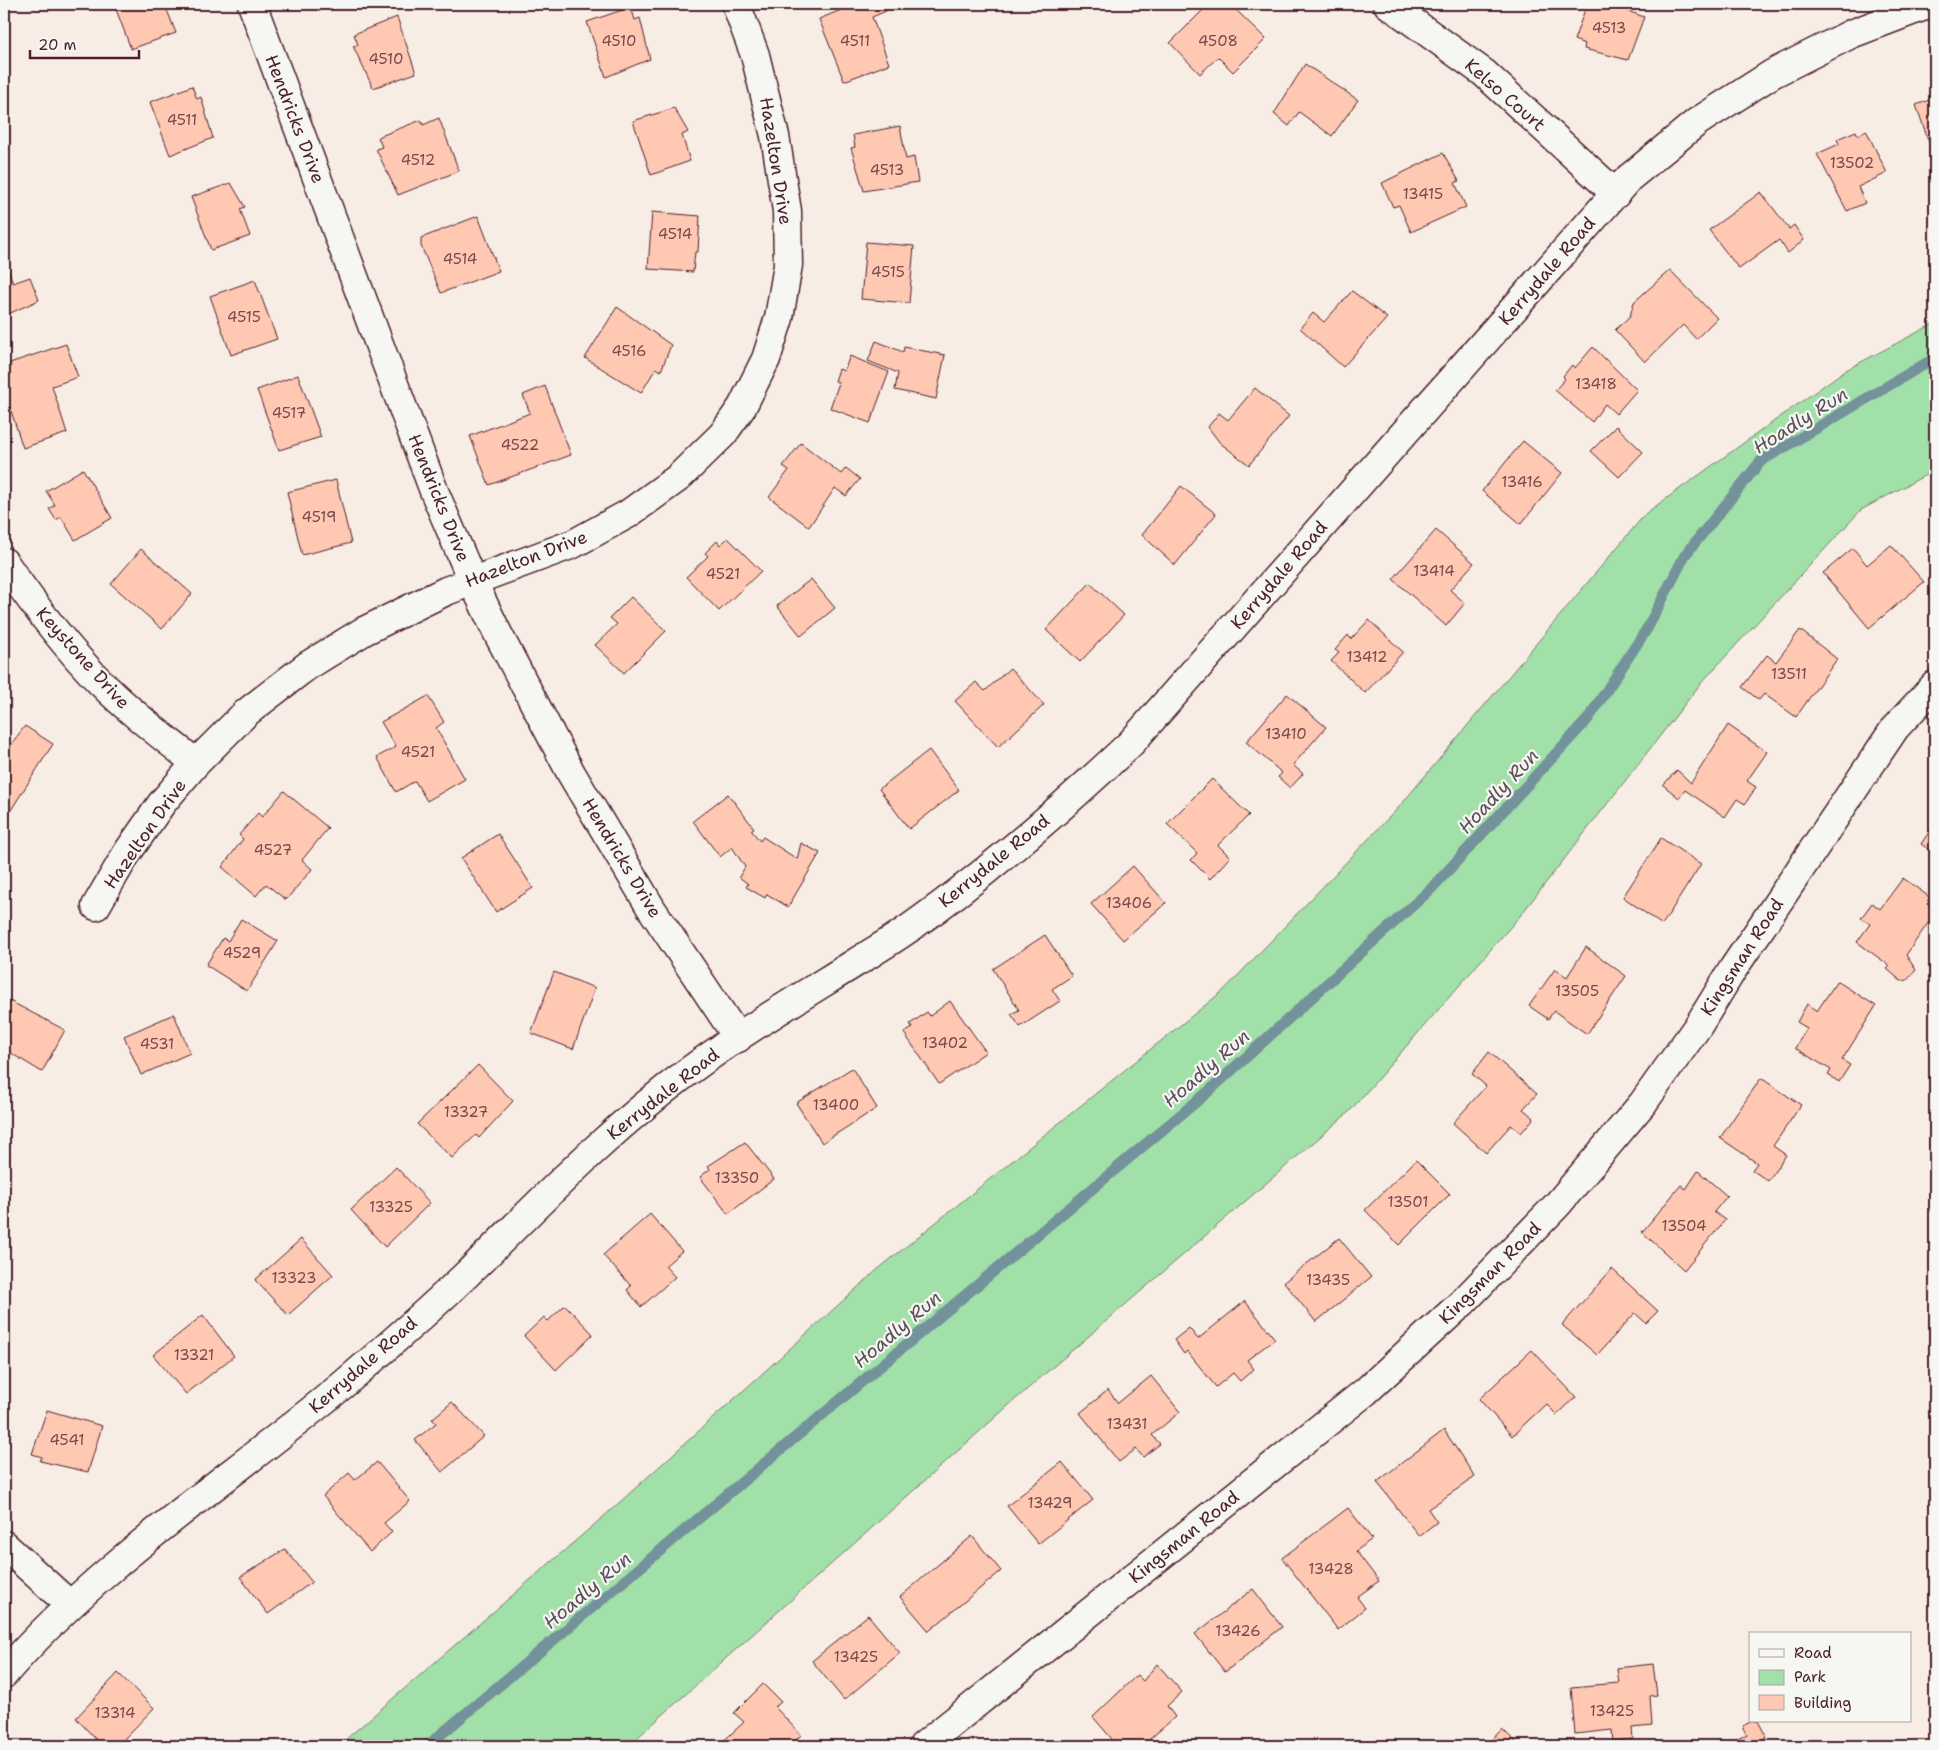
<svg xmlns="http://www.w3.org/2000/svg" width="1939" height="1750" font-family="'Shantell Sans',sans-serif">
<rect width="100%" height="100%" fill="#f8ede5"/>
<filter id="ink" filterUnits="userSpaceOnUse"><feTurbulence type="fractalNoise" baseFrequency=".02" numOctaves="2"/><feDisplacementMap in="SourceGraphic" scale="10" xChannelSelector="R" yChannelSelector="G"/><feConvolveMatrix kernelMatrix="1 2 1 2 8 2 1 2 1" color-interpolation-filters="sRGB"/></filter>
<g filter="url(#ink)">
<path fill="#a1e0a8" stroke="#76806a" d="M1935,323V470L1861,510L1702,682L1520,916L1349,1112L1017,1398L628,1746H338L610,1511L877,1270L1224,990L1399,807L1646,513L1844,371Z"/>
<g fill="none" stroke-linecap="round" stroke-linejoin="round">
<path stroke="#73929b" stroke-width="11" d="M427,1746L1209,1091L1431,889L1588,719L1648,627L1685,555L1761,461L1935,358"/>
</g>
<path fill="#ffc8b2" stroke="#4a1f2b" d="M114,4H167L170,9L167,10L176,33L131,49Z
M856,4H883L886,11L872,17L889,64L844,81L819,19Z
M1209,4H1230L1266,39L1233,72L1218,57L1200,74L1170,43Z
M1587,4H1609L1644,17L1628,60L1584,49L1585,44L1574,40Z
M631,7L635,20L640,18L650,59L606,77L587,22Z
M397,17L416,73L373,88L353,46L358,45L354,34Z
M1305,64L1358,100L1332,136L1299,112L1289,126L1274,114Z
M192,86L197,99L201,97L213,138L170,155L150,102Z
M1935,98V150L1932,151L1916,105Z
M674,108L688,132L682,135L690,161L651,175L633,121Z
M439,118L459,171L398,195L376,149L382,147L378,137L421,120L423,125Z
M900,126L906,159L914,157L918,182L864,191L851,148L855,147L853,135Z
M1866,130L1887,173L1858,187L1865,203L1847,211L1817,154L1839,144L1837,139L1856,131L1858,136Z
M1443,153L1459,181L1455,183L1466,207L1411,232L1399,205L1393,207L1382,183Z
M231,183L245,207L240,209L250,236L211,250L191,197Z
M1761,192L1789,229L1794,225L1804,240L1788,253L1779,240L1739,269L1709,230Z
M652,212L700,216L698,252H695L693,272L648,269Z
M478,216L499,271L441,293L421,246V238Z
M866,242L914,246L909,303L861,299Z
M4,257L13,283L30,277L39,300L4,316Z
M1670,270L1717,318L1696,339L1683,325L1645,362L1615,330L1630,316L1634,302Z
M255,280L277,339L231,355L210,296Z
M1352,291L1387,318L1343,367L1300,328L1313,313L1324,322Z
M617,307L671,345L661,371L656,368L641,393L585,358Z
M876,341L903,352L904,347L945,355L936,399L895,390L898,373L868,361Z
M66,344L78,377L52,386L67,433L23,448L4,389V365Z
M1593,347L1637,390L1616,414L1605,404L1592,422L1555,390L1565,379L1563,376L1572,365L1575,368Z
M850,356L889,372L870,423L830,408L839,383L835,381L839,369L844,371Z
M298,375L321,437L279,450L257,390Z
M545,386L571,455L489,485L470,436L530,413L523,395Z
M1255,388L1289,416L1249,465L1220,443L1208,427L1219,413L1228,420Z
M1616,426L1643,452L1619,477L1591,451Z
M1523,441L1562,473L1521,524L1482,491Z
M801,443L841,474L846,468L860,479L846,496L835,488L809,527L769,497L789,470L783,466Z
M83,469L112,518L75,540L61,517L56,520L49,509L55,505L46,491Z
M336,480L351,543L302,555L287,492Z
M1181,486L1216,514L1175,565L1142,535Z
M1436,530L1474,563L1450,590L1465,603L1446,626L1393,579Z
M728,538L761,571L719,611L686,577L708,556L705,553L717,541L720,545Z
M1891,545L1924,582L1869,628L1823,573L1853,548L1867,565Z
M141,549L192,594L162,629L111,584Z
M811,579L835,608L801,636L777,606Z
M1090,583L1124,615L1080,662L1046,630Z
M631,597L666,631L624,673L595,645L617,624L610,618Z
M1369,620L1403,652L1365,693L1331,661L1339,653L1335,650L1348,635L1351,639Z
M1800,630L1837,659L1796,717L1764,694L1759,700L1742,687L1767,655L1776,662Z
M1010,668L1044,705L998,747L955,701L976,682L985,691Z
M1287,694L1326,727L1293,765L1303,774L1290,788L1278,777L1282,773L1246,742Z
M428,696L444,722L436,728L465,779L427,801L415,781L396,792L377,757L396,747L381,722Z
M1728,725L1767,752L1747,781L1756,787L1745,804L1737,799L1725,817L1685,790L1679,798L1663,785L1677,770L1691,783Z
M25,726L53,744L4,821V751L5,752Z
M929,750L959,790L909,829L879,789Z
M1212,779L1249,815L1218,845L1230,857L1210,879L1191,860L1197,853L1167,824Z
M284,791L328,828L302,860L312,869L286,900L266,884L256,896L222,867L243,839L239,835L258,813L262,817Z
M728,794L754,828L751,830L760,841L763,837L797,859L801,843L820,853L788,907L767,894L765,898L746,887L748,884L739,877L745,867L732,847L720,857L693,821Z
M1935,823V854L1921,844Z
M498,834L533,888L496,912L461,858Z
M1661,838L1701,864L1662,925L1623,897Z
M1133,866L1166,903L1123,940L1091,904Z
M1903,878L1935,901V913L1906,955L1916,970L1907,980L1901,981L1887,969L1890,966L1857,942L1870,924L1861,918L1872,903L1880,909Z
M241,919L278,941L247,991L206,965L223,938L228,941Z
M1045,935L1072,976L1052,989L1060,1001L1020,1027L1011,1014L1019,1010L993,969Z
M1586,947L1626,976L1587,1034L1554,1011L1548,1019L1529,1006L1555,969L1567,977Z
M554,972L595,988L573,1049L531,1033Z
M1837,981L1876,1006L1842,1060L1850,1065L1839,1082L1828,1075L1831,1070L1795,1048L1807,1028L1797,1022L1807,1004L1817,1011Z
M4,998L65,1030L42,1072L4,1049Z
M950,1001L986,1052L939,1084L904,1033L913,1028L910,1024L927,1012L930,1016Z
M174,1014L190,1053L141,1075L124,1036Z
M1489,1052L1537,1094L1523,1109L1534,1118L1521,1133L1511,1125L1486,1153L1453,1123L1486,1086L1472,1074Z
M478,1065L513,1101L479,1138L476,1135L452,1158L417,1124Z
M852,1068L877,1108L822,1143L796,1103Z
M1761,1078L1801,1105L1773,1146L1786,1155L1768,1181L1752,1170L1757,1163L1720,1138Z
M745,1142L774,1179L728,1214L700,1177L710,1169L708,1166Z
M1416,1160L1450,1194L1399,1245L1365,1210Z
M396,1167L430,1203L385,1247L351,1210Z
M1698,1171L1727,1196L1714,1212L1725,1220L1684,1270L1642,1232L1681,1185L1686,1189Z
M650,1214L682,1251L665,1266L675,1277L641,1307L627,1290L631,1286L603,1255Z
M1339,1238L1371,1277L1316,1322L1284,1282Z
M301,1239L333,1275L288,1315L255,1280Z
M1612,1269L1658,1311L1646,1323L1635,1313L1597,1355L1562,1325Z
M1245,1301L1275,1339L1247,1360L1254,1369L1240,1381L1233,1373L1216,1387L1187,1351L1184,1354L1174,1340L1189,1328L1198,1339Z
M565,1305L593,1334L556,1370L524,1336L544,1317L548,1321Z
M203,1315L234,1356L186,1394L153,1355Z
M1532,1350L1576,1397L1557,1415L1546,1404L1512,1436L1479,1399Z
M1151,1376L1180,1412L1152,1435L1160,1444L1143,1457L1136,1449L1119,1462L1080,1413L1108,1390L1118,1403Z
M452,1402L484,1436L442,1472L415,1440L436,1423L432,1419Z
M47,1410L102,1426L88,1472L40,1461L42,1457L32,1454Z
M1444,1430L1475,1477L1428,1509L1437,1522L1419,1536L1377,1482Z
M377,1462L410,1501L384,1523L392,1532L370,1552L323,1496L349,1473L355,1480Z
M1062,1462L1093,1500L1038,1544L1007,1506Z
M1348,1508L1372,1539L1356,1551L1379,1581L1357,1597L1365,1608L1338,1630L1282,1558Z
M972,1536L1001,1571L929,1631L900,1597Z
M285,1549L312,1582L268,1614L240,1577Z
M1253,1589L1282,1627L1225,1672L1195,1634Z
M868,1615L900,1653L844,1700L812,1661Z
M1157,1664L1182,1692L1167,1706L1175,1717L1142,1746H1118L1093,1717L1137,1675L1143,1681Z
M1653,1664L1657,1695L1650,1696L1652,1726L1632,1728L1633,1739L1613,1741L1612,1730L1575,1734L1571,1687L1619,1683L1617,1668Z
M118,1673L154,1708L122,1741L127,1746H102L76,1718Z
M763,1684L781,1702L775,1707L801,1735L790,1746H718L744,1722L734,1713Z
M1752,1721H1758L1767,1738L1753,1746H1725L1747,1734L1743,1726Z
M1502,1729L1520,1746H1486Z"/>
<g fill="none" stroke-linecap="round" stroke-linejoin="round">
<g stroke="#4a1f2b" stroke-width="31">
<path id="street" d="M252,4L434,491L472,580L498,634L571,773L651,908L738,1038
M1388,4L1484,73L1616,194
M4,562C33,604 64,645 100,682C130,712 163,737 196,763
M96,906L127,853L162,803L196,763L246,713L307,666L364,631L446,591L573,544L628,514L678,478L723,434L742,407L766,359L779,318L788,265L787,211L775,136L755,55L736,4
M4,1545L70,1605
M4,1674C102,1560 231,1479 345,1383C386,1348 427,1312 466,1275C539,1204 605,1133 689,1071C742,1032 799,998 855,963C874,951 893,940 911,927C989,872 1062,808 1131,743L1629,178L1697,122L1772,74L1851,34L1930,4
M923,1746L1365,1392L1463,1302L1557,1205L1643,1103L1698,1026L1733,969L1895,728L1935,685"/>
</g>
<use href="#street" stroke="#f6f6f2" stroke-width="28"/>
</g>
</g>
<g text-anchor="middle" stroke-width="4.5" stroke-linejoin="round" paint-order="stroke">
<g font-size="15" fill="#77494d">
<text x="1609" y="33">4513</text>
<text x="619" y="46">4510</text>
<text x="855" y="46">4511</text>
<text x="1218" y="46">4508</text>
<text x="386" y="64">4510</text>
<text x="182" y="125">4511</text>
<text x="418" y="165">4512</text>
<text x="1852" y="168">13502</text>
<text x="887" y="175">4513</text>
<text x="1423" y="199">13415</text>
<text x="675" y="239">4514</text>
<text x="460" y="264">4514</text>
<text x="888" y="277">4515</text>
<text x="244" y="322">4515</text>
<text x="629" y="356">4516</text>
<text x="1596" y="389">13418</text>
<text x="289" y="418">4517</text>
<text x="520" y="450">4522</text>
<text x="1522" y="487">13416</text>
<text x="319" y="522">4519</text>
<text x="1434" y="576">13414</text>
<text x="723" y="579">4521</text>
<text x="1367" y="662">13412</text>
<text x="1789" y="679">13511</text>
<text x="1286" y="739">13410</text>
<text x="418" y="757">4521</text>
<text x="273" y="855">4527</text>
<text x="1129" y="908">13406</text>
<text x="242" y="958">4529</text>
<text x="1577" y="996">13505</text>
<text x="945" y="1048">13402</text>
<text x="157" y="1049">4531</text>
<text x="836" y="1110">13400</text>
<text x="466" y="1117">13327</text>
<text x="737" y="1183">13350</text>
<text x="1408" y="1207">13501</text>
<text x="391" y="1212">13325</text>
<text x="1684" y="1231">13504</text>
<text x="294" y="1283">13323</text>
<text x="1328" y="1285">13435</text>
<text x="194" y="1360">13321</text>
<text x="1127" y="1429">13431</text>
<text x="67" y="1445">4541</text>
<text x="1050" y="1508">13429</text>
<text x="1331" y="1574">13428</text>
<text x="1238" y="1636">13426</text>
<text x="856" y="1662">13425</text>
<text x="1612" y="1716">13425</text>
<text x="115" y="1718">13314</text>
</g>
<g font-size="18" fill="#4a1f2b" stroke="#f6f6f2">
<text transform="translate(1505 95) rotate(41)" y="6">Kelso Court</text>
<text transform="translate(295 119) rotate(69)" y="6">Hendricks Drive</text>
<text transform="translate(776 161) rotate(81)" y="6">Hazelton Drive</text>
<text transform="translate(1547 271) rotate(-49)" y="6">Kerrydale Road</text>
<text transform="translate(439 498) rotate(68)" y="6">Hendricks Drive</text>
<text transform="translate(526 559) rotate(-21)" y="6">Hazelton Drive</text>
<text transform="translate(1279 575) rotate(-49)" y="6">Kerrydale Road</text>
<text transform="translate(83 658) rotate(48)" y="6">Keystone Drive</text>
<text transform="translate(145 834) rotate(-55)" y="6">Hazelton Drive</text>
<text transform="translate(622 858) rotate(59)" y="6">Hendricks Drive</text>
<text transform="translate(994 861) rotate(-39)" y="6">Kerrydale Road</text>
<text transform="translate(1742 957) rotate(-57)" y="6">Kingsman Road</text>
<text transform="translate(663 1094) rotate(-38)" y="6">Kerrydale Road</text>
<text transform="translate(1490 1273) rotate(-45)" y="6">Kingsman Road</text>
<text transform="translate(363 1365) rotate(-41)" y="6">Kerrydale Road</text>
<text transform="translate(1184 1537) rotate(-39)" y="6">Kingsman Road</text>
</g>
<g font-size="19" font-style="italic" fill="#5b4f5a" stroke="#f6f6f2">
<text transform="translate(1800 420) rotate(-32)" y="7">Hoadly Run</text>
<text transform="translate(1498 791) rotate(-47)" y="7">Hoadly Run</text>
<text transform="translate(1206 1068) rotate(-41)" y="7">Hoadly Run</text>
<text transform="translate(897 1329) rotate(-40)" y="7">Hoadly Run</text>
<text transform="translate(587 1590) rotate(-40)" y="7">Hoadly Run</text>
</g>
</g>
<rect width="1939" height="1750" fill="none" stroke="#f6f6f2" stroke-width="20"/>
<rect x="10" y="10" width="1919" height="1730" fill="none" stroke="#4a1f2b" stroke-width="2" filter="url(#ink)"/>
<rect x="1749" y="1632" width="162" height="90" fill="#f6f6f2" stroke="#b1a0a2"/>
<rect x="1759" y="1649" width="25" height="8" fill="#f6f6f2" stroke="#b1a0a2"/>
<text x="1794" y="1658" font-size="15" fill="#4a1f2b">Road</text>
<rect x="1759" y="1670" width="25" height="15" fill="#a1e0a8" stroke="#b1a0a2"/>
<text x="1794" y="1682" font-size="15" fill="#4a1f2b">Park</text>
<rect x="1759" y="1695" width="25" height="15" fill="#ffc8b2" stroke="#b1a0a2"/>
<text x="1794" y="1708" font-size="15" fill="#4a1f2b">Building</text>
<path d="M30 50v8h109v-8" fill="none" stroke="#4a1f2b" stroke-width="2.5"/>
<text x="38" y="50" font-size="15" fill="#4a1f2b" stroke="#f6f6f2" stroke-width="4" paint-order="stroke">20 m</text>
</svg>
